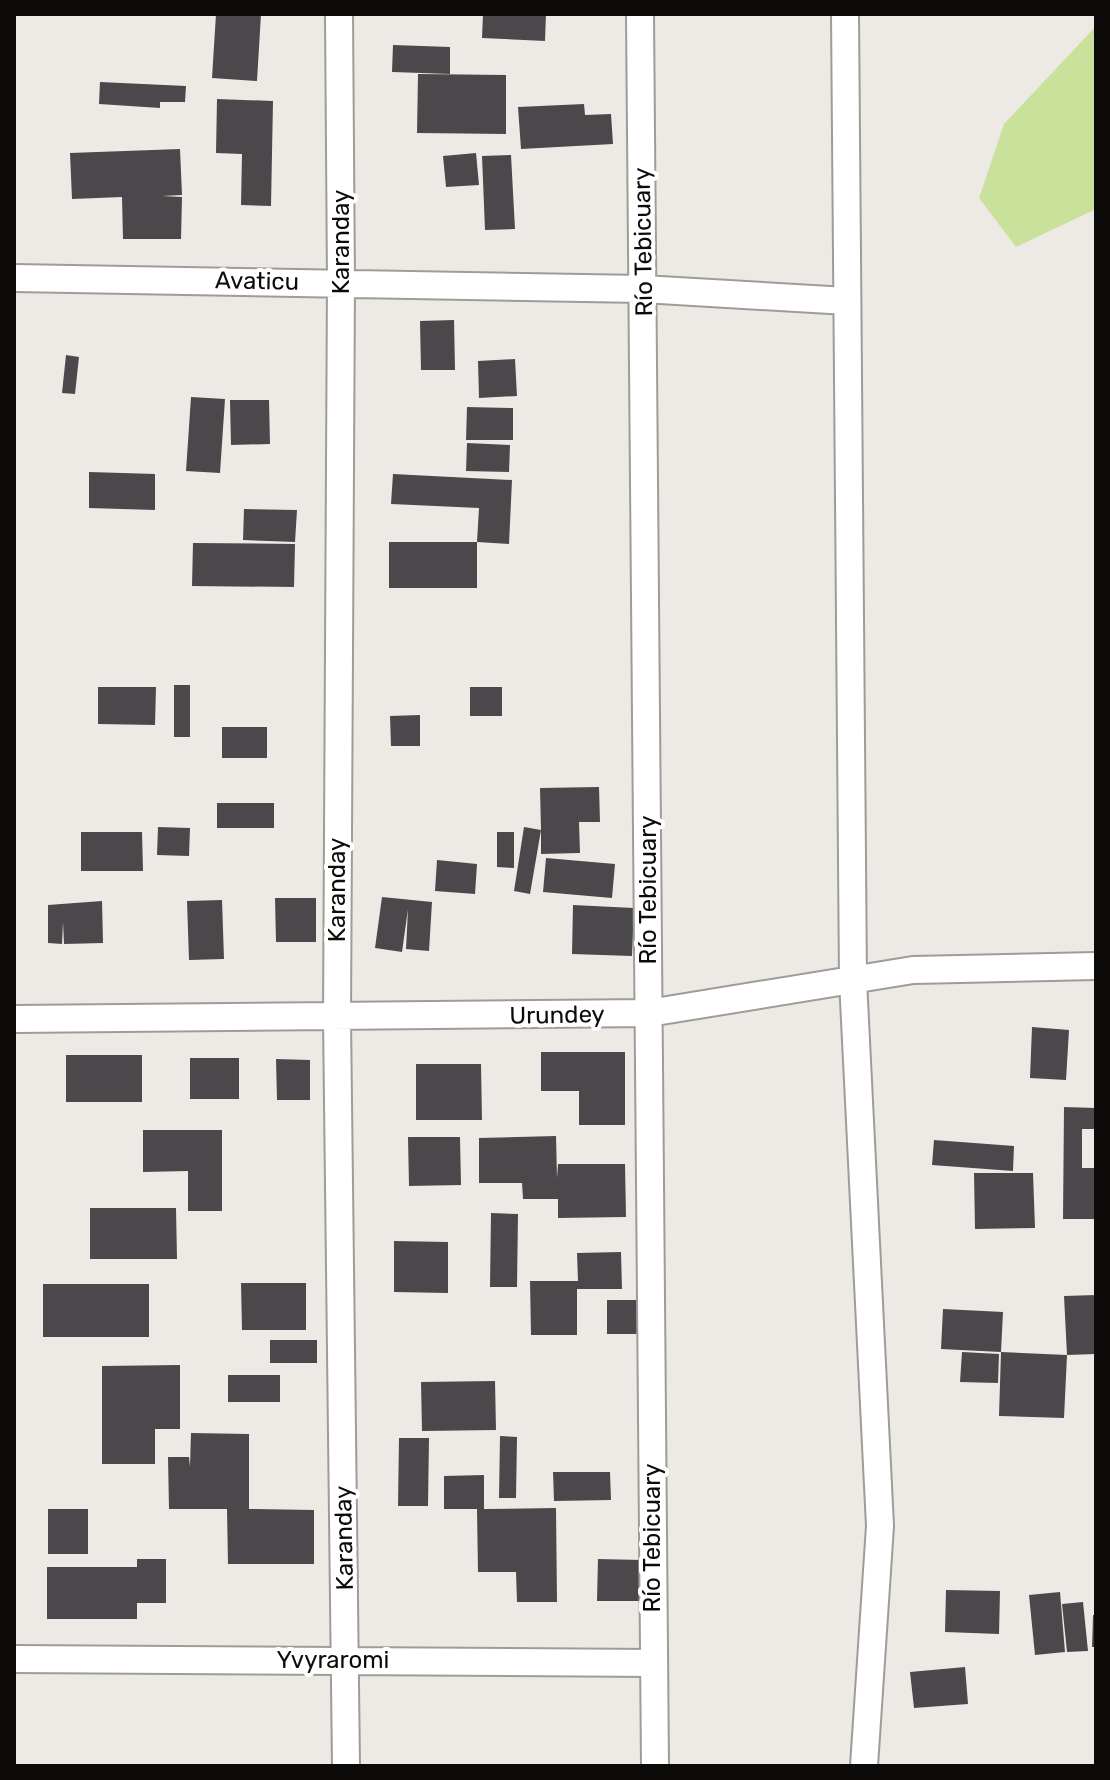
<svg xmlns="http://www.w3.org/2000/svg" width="1110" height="1780" font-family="Rubik,sans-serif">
<rect width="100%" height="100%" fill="#edeae5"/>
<path fill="#cae19b" d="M1096,26V209L1016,247L979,198L1004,124Z"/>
<path fill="#4b484c" d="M216,14H261L257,81L212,78Z
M483,14H546L545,41L482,38Z
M393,45L450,47V74L392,72Z
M418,74L506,75V134L417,133Z
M100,82L186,86L185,102H160V108L99,104Z
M217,99L273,101L271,206L241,205L242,154L216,153Z
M584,104L585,115L611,114L613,144L521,149L518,107Z
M180,149L182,195L162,196L182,197L181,239H123L122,197L72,199L70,153Z
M476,153L479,185L446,187L443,156Z
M511,155L515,229L485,230L482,156Z
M454,320L455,370H421L420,321Z
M66,355L79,357L75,394L62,393Z
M515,359L517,396L479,398L478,361Z
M191,397L225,399L220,473L186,471Z
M230,400H269L270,444L231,445Z
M467,407L513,408V440H466Z
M467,443L510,445L509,472L466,471Z
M89,472L155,474V510L89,508Z
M393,474L512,480L509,544L477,542L479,508L391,504Z
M244,509L297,510L295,542L243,540Z
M389,542H477V588H389Z
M193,543L295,544L294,587L192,586Z
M174,685H190V737H174Z
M98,687H156L155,725L98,724Z
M470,687H502V716H470Z
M420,715V746H391L390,716Z
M222,727H267V758H222Z
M599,787L600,822H579L580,853L541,854V830L530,894L514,891L524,827L541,830L540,788Z
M217,803H274V828H217Z
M158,827L190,828L189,856L157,855Z
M81,832H142L143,871H81Z
M497,832H514V868L497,867Z
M546,858L615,864L612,898L543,892Z
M437,860L477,864L475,894L435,891Z
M382,897L432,902L429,951L406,949L408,909L402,952L375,948Z
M275,898H316V942H276Z
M222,900L224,959L189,960L187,901Z
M102,901L103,943L64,944L63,922L62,944L48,943V905Z
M573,905L634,908L632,956L572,954Z
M1032,1027L1069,1030L1066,1080L1030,1078Z
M541,1052H625V1125H579V1091H541Z
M66,1055H142V1102H66Z
M190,1058H239V1099H190Z
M276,1059L310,1060V1100H277Z
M416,1064H481L482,1120H416Z
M1064,1107L1096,1108V1129H1082V1168H1096V1219H1063Z
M143,1130H222V1211H188V1171L143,1172Z
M556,1136L557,1178L558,1164H625L626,1217L558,1218V1199H523L522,1183H479V1138Z
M408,1137H460L461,1185L409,1186Z
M934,1140L1014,1146L1013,1171L932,1165Z
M974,1173H1033L1035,1228L975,1229Z
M90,1208H176L177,1259H90Z
M491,1213L518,1214L517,1287H490Z
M394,1241L448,1242V1293L394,1292Z
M621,1252L622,1289H577V1335H531L530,1281H578L577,1253Z
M241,1283H306V1330H242Z
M43,1284H149V1337H43Z
M1096,1295V1354L1067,1355L1064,1296Z
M607,1300H640V1334H607Z
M943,1309L1003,1312L1001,1352L941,1349Z
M270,1340H317V1363H270Z
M962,1352L999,1354L998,1383L960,1382Z
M1001,1352L1067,1355L1064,1418L999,1416Z
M180,1365V1429H155V1464H102V1366Z
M228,1375H280V1402H228Z
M495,1381L496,1430L422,1431L421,1382Z
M191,1433L249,1434V1509L314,1510V1564H228L227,1509H169L168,1457H189L190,1467Z
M500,1436L517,1437L516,1498H499Z
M399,1438H429L428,1506H398Z
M553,1472H610L611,1500L554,1501Z
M484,1475V1509L556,1508L557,1602H517L516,1572H478L477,1509H444V1476Z
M48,1509H88V1554H48Z
M137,1559H166V1603H137V1619H47V1567H137Z
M598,1559L643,1560V1601H597Z
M946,1590L1000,1591L999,1634L945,1632Z
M1060,1592L1065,1652L1035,1655L1029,1595Z
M1083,1602L1088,1651L1067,1652L1062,1604Z
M1093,1615H1096V1647H1092Z
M965,1667L968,1704L914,1708L910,1672Z"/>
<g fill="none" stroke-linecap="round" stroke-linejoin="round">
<g stroke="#9f9c98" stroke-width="30">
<path id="minor" d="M339,14L341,282L337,1018L346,1766
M640,14L655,1766
M845,14L853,980L880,1526L864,1766
M14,278L643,289L847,301
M14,1019L649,1013L913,970L1096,966
M14,1659L653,1663"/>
</g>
<use href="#minor" stroke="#fff" stroke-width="26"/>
</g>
<g text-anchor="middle" stroke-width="8" stroke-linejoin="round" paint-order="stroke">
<g font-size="24" fill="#0c0b0a" stroke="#fff">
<text transform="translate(341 242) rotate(-90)" y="8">Karanday</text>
<text transform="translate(643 242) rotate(-91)" y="8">Río Tebicuary</text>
<text transform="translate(257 281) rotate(1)" y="8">Avaticu</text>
<text transform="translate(337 890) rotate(-90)" y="8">Karanday</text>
<text transform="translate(648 890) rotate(-90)" y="8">Río Tebicuary</text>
<text transform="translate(557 1015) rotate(-1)" y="8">Urundey</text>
<text transform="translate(344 1538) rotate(-91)" y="8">Karanday</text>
<text transform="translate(652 1538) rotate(-90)" y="8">Río Tebicuary</text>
<text x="333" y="1668">Yvyraromi</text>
</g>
</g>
<rect width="1110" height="1780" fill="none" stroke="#0c0b0a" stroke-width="32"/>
</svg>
